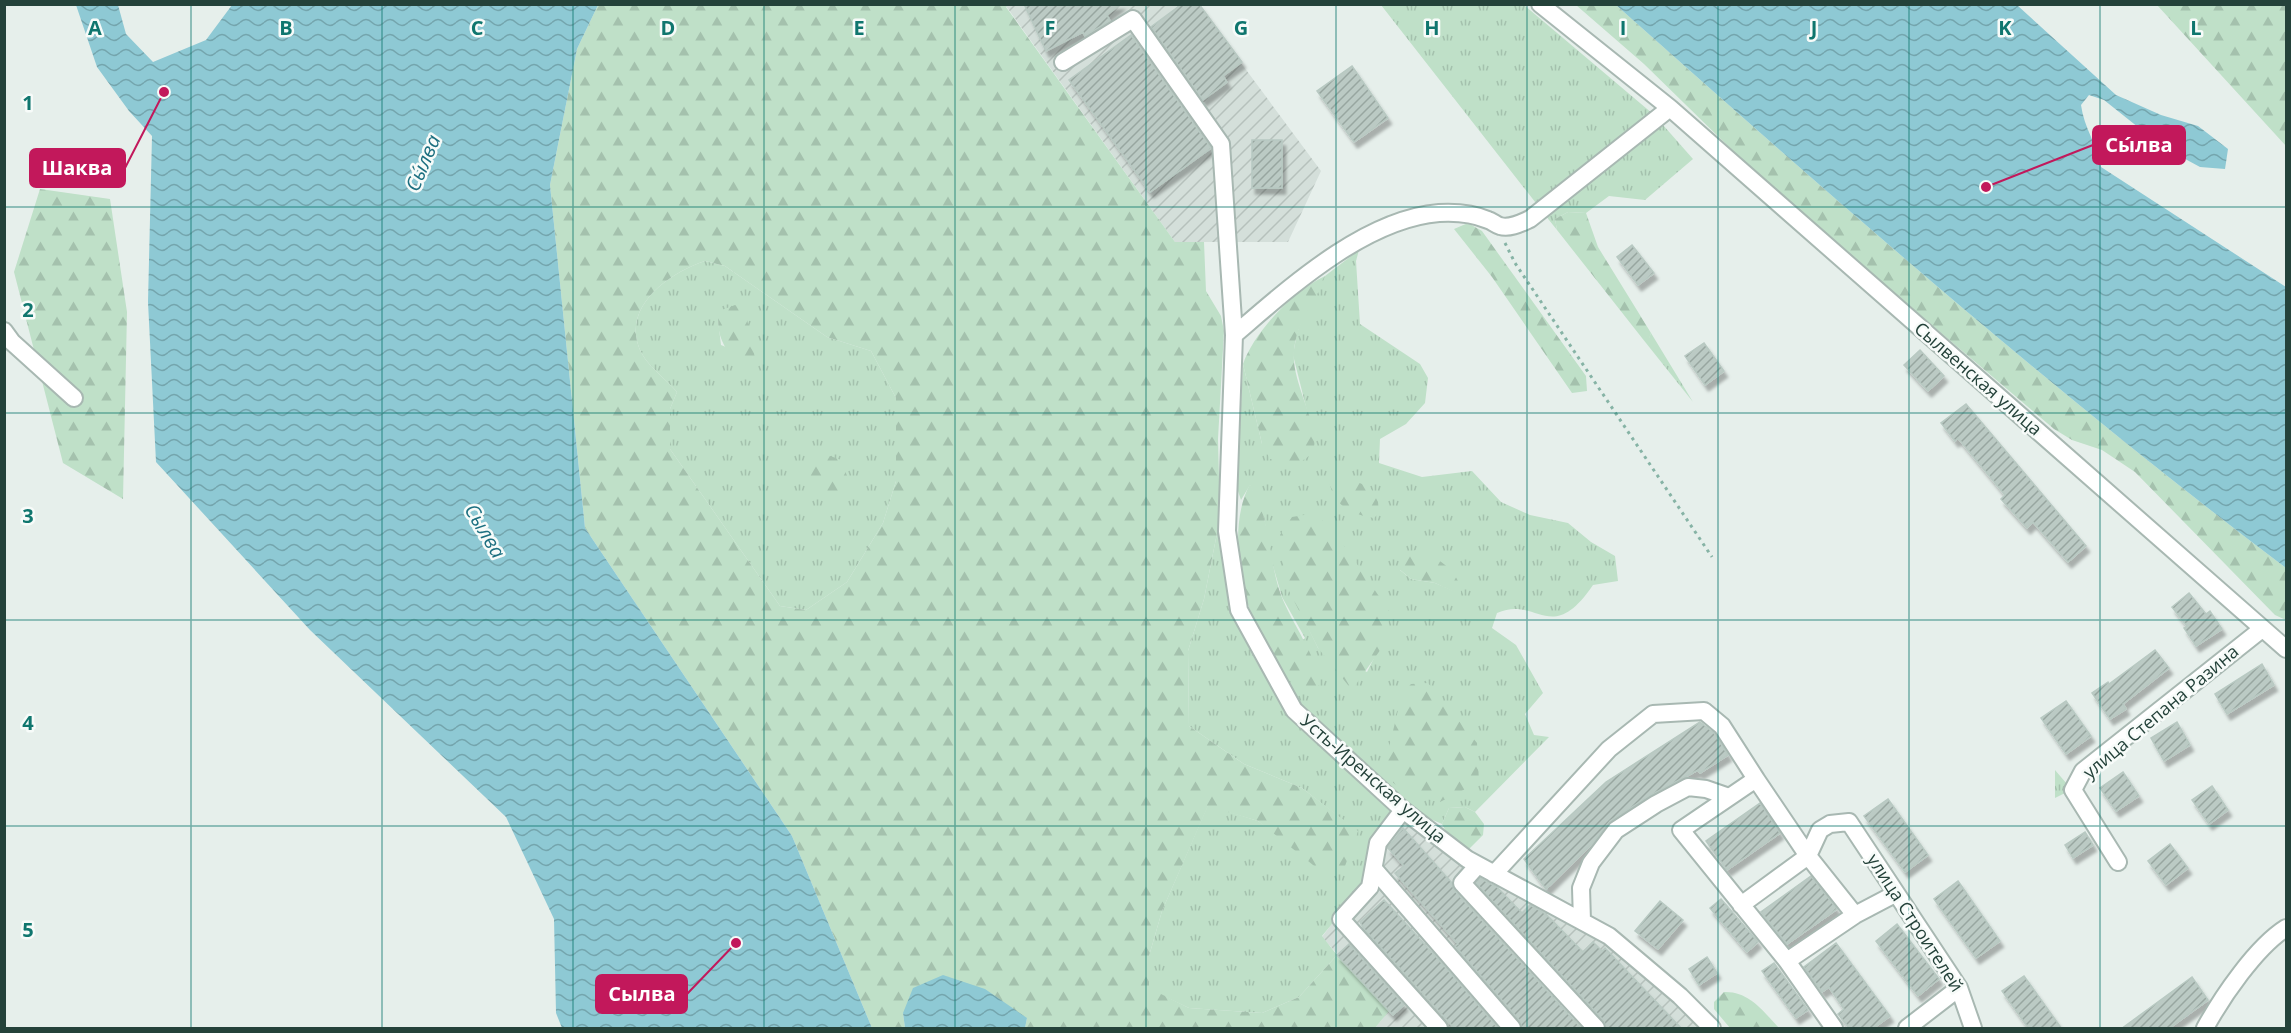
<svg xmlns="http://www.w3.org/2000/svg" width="2291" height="1033" font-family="'Open Sans',sans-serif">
<defs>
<pattern id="industrial-furrows" width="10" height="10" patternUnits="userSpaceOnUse" patternTransform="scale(1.5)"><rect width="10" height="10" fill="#d4dfda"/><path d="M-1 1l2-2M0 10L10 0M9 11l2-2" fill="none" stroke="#b6c1bc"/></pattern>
<pattern id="grass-tufts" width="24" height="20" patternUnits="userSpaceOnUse" patternTransform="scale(1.5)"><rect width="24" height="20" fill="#bfe0c8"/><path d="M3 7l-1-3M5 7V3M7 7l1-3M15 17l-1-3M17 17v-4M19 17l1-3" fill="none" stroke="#a4c1ad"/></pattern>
<pattern id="forest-firs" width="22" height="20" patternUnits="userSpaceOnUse" patternTransform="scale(1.5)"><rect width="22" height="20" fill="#bfe0c8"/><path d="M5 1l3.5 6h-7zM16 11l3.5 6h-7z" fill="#a4c1ad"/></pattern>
<pattern id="water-waves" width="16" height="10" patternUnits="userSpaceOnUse" patternTransform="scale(1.5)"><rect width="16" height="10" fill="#8ec9d4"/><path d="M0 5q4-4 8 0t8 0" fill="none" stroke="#74a5ad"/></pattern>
<pattern id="building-hatch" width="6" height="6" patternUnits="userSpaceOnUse" patternTransform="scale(1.5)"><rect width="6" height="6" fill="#bbcac4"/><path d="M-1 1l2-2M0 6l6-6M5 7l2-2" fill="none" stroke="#98a6a0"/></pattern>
<filter id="shadow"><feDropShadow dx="3.5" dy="6" stdDeviation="1.5" flood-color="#0004"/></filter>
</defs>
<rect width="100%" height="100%" fill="#e6efeb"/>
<path fill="url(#industrial-furrows)" d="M1008,4L1198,5L1321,171L1288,242H1175L1006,6Z
M1394,814L1464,865L1609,943L1703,1028H1375L1389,1011L1322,937L1343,909Z"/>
<path fill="url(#grass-tufts)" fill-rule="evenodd" d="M1381,5H1524L1653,114L1539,207Z
M1663,125L1693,159L1645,200L1609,196L1586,213L1568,212L1555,219L1557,230L1545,215Z
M1359,250L1356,261L1360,324L1420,364L1428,378L1425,403L1406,424L1380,439L1379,463L1422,477L1472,471L1501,502L1530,515L1568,523L1591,542L1615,556L1618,581L1593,585C1551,647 1537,595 1497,613L1492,628L1516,645L1543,693L1525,714L1534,735L1549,737L1475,812L1465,807L1449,808L1442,824L1403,807L1302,708L1277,665L1305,638L1282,597L1271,559L1264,518L1250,485L1241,500L1237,488L1243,364L1262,444L1312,431L1293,355L1297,333L1305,311L1325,276ZM1400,555C1430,563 1451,561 1461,594L1435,583L1411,579L1400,570ZM1301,613L1374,658L1367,672L1318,648Z
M705,261L725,266L827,337L871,351L896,398V481L883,523L847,582L806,610L780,606L670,449V409L677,392C667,380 650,368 642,354C618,309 668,273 705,261ZM718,320L754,358L721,345Z
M1651,333L1693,402L1642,338H1649Z
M1220,518C1224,546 1224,583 1233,609C1263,698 1326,754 1394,814L1366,883L1322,936L1337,955L1299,997L1262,1013L1189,1008L1149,989V956L1162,911L1208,805L1258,821L1274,832H1358L1302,788L1244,764L1189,726L1188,651L1204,599Z
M2055,770L2067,784L2065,793L2055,798Z"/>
<path fill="url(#forest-firs)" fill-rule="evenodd" d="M598,5H1008L1006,7L1175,242H1204L1206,291L1221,316L1224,331L1218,439L1220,518L1204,599L1188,651L1189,726L1244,764L1302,788L1358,831L1345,866L1318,869L1258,821L1208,806L1162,911L1149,956V988L1189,1008L1262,1013L1299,997L1337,955L1389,1011L1375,1028H1025L1027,1018L903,1013L905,1028H872L792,836L585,528L550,185L577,49ZM705,261L725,266L827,337L871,351L896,398V481L883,523L847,582L806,610L780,606L670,449V409L677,392C667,380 650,368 642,354C618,309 668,273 705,261Z
M1576,5H1616C1834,199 2053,392 2286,568V620L2275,615L2135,472L2102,450L2072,440L2054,429L1772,189L1644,64Z
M2157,5H2286V146Z
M40,189L110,199L127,312L123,499L63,463L14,272Z
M1568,212L1586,213L1598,247L1651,333L1649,339L1642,338L1557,230L1555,219Z
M1468,223L1482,231L1586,376L1587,391L1572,393L1492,277L1454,229Z
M1325,276C1316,304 1296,320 1294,352C1291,380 1318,423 1314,447C1313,454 1304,461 1298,462C1290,464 1279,460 1270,459L1262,444L1243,364C1254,332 1294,290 1325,276Z
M735,305L745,309L755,358L733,357C721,345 716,329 719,311Z
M825,454L841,460L852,489L836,501C810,497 802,485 807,459Z
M1349,479L1370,487L1378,502L1379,513L1374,518C1351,514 1333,506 1329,480Z
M1250,484C1255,495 1261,506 1264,518C1271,544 1272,570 1281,595C1293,626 1314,650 1320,684L1311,694C1299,685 1285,675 1276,663C1244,620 1224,532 1250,484Z
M1316,513L1346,548L1389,611L1388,639L1352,690L1318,648L1287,587L1280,535L1292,517Z
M1416,550C1434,554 1462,572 1461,595L1435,583L1411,579L1399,569L1400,555Z
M1428,683L1477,743L1479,782L1440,802C1416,797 1399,792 1383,772L1402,694L1411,684Z
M1465,807L1475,812L1484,824L1483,835L1469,849L1449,837L1442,824L1449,808Z
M1724,992C1749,991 1763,1011 1779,1028H1730L1714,1009V1002Z"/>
<path fill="url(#water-waves)" d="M76,5H118L126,34L153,62L206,40L232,5H598L577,49L550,185L585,528L792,836L872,1028H562L556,1013L554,919L506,817L310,630L156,462L148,302L152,136L129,111L97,67Z
M1616,5H2017L2116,95L2161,115L2198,126L2228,149L2225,169L2200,167L2163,147L2104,100L2089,95L2081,105C2084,128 2097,144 2101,167L2286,287V568C2053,392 1834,199 1616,5Z
M943,975L985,989L1027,1018L1025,1028H905L903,1013L913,988Z"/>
<path fill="url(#building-hatch)" stroke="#b8c9c2" stroke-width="1.5" filter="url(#shadow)" d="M1024,4H1121L1107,15L1110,21L1085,36L1083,32L1046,51Z
M1182,4H1199L1242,62L1223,76L1227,82L1203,100L1151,27Z
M1131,35L1211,148L1150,192L1069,80Z
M1352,66L1388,118L1354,142L1317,91Z
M1252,140H1282V188H1252Z
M1632,245L1654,273L1638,285L1617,257Z
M1704,343L1724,371L1705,385L1685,356Z
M1920,350L1944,376L1928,391L1904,365Z
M1966,404L2086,546L2068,562L2033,522L2027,528L2001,499L2005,495L1958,438L1955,441L1941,423Z
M2189,593L2206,614L2210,611L2222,629L2196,646L2184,628L2187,626L2172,607Z
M2155,650L2169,668L2123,704L2126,709L2110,719L2092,693L2108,682L2109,684Z
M2262,664L2274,685L2227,714L2215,694Z
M2066,701L2091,736L2066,754L2041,718Z
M1700,722L1714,733L1728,755L1700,773L1698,770L1651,795L1610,821L1594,842L1546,889L1524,859L1606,782Z
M2177,722L2190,745L2164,761L2151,738Z
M2123,772L2139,796L2116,811L2100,788Z
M2212,786L2228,810L2209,824L2192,800Z
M1888,799L1928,855L1905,872L1864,816Z
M1760,803L1780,833L1727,870L1706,841Z
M1403,828L1452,883L1454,890L1582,1029H1522L1520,1021L1455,946L1458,944L1395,873L1404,866L1388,848Z
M2085,832L2093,845L2073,858L2065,845Z
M2170,844L2188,868L2166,885L2148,861Z
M1811,876L1837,909L1787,944L1761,912Z
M1480,878L1497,887L1522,913L1530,905L1546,914L1583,952L1593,942L1602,951L1605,948L1682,1029H1606L1604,1021L1476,883Z
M1958,881L2000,941L1976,958L1934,899Z
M1721,899L1758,942L1747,952L1710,908Z
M1384,900L1439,960L1499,1029H1455L1364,929L1360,922Z
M1660,901L1683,920L1658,949L1635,931Z
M1897,924L1939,979L1918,996L1876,941Z
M1836,943L1890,1016L1872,1029H1850L1838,1014L1844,1009L1829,987L1822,992L1804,967Z
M1349,944L1404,1005L1393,1015L1337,955Z
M1707,957L1717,973L1699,985L1689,969Z
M1774,963L1808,1010L1796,1018L1762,971Z
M2024,976L2062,1029H2029L2002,991Z
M2192,977L2208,1000L2168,1029H2121Z"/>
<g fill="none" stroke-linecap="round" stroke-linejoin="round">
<g stroke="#a8b8b2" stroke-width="20">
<path id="minor" d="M1540,4L1670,108L2286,649
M1063,62L1133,19L1221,144L1234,335L1227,531L1239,610L1294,710L1403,810L1467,859L1609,936L1680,996L1712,1028
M4,331L12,342L74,398
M1234,335C1288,289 1364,219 1439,213C1456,212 1472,213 1488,220C1492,221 1496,225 1500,226C1510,229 1521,223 1530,219L1670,108
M1403,810L1378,843L1370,887L1341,919L1439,1028
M2118,862L2073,790L2083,771L2262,629
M1478,865L1462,883L1596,1028
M1374,869L1512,1028
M1494,874L1609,749L1653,714L1704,711L1722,726L1756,779
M1741,905L1808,856L1820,830L1830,824L1849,822L1959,988L1973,1028
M1582,921L1581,888L1591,863L1616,830L1656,804L1688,787L1706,789L1729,797
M1787,961L1855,915L1895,894
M1834,1028L1787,961L1681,830L1756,779L1808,856L1855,915
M1907,1028L1959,988
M2205,1028C2222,997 2256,947 2286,928"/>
</g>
<path stroke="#86b3a5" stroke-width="3" stroke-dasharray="3 4.5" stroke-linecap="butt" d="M1505,243L1515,263L1712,557"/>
<use href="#minor" stroke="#fff" stroke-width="16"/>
</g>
<path fill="none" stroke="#0f766e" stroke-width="1.5" stroke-opacity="0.55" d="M191,4V1028M382,4V1028M573,4V1028M764,4V1028M955,4V1028M1146,4V1028M1336,4V1028M1527,4V1028M1718,4V1028M1909,4V1028M2100,4V1028M4,207H2286M4,413H2286M4,620H2286M4,826H2286"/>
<g text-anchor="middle" stroke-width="5" stroke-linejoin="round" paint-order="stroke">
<g font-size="18" fill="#24423a" stroke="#f7fbf9">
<text transform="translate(1978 379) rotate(41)" y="6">Сылвенская улица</text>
<text transform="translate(2161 712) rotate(-40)" y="6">улица Степана Разина</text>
<text transform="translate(1373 779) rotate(41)" y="6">Усть-Иренская улица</text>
<text transform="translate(1915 923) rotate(57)" y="6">улица Строителей</text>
</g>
<g font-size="20" font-style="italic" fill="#1c6f80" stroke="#f7fbf9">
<text transform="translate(423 163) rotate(-67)" y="7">Сы́лва</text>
<text transform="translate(485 531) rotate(59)" y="7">Сылва</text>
</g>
</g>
<g font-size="20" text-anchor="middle" font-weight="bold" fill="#0f766e" stroke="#f7fbf9" stroke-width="5" stroke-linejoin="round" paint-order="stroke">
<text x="95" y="35">A</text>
<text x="286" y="35">B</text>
<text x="477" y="35">C</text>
<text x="668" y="35">D</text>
<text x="859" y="35">E</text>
<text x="1050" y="35">F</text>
<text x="1241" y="35">G</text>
<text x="1432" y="35">H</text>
<text x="1623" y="35">I</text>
<text x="1814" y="35">J</text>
<text x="2005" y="35">K</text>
<text x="2196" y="35">L</text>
<text x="28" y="110">1</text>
<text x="28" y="317">2</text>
<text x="28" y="523">3</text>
<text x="28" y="730">4</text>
<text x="28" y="937">5</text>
</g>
<path fill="none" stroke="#c2185b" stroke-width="2" d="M1986 187L2093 145M164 92L125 168M736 943L687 994"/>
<g fill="#c2185b" stroke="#f7fbf9" stroke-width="2">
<circle cx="1986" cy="187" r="6"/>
<circle cx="164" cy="92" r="6"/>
<circle cx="736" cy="943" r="6"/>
</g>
<g fill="#c2185b" stroke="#c2185b" stroke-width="2">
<rect x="2093" y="126" width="92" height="38" rx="6"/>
<rect x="30" y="149" width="95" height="38" rx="6"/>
<rect x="596" y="975" width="91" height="38" rx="6"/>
</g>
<g font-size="20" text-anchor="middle" font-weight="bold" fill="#fff">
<text x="2139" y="152">Сы́лва</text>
<text x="77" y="175">Шаква</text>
<text x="642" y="1001">Сылва</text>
</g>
<rect width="2291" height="1033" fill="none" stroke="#24423a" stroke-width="12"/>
</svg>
